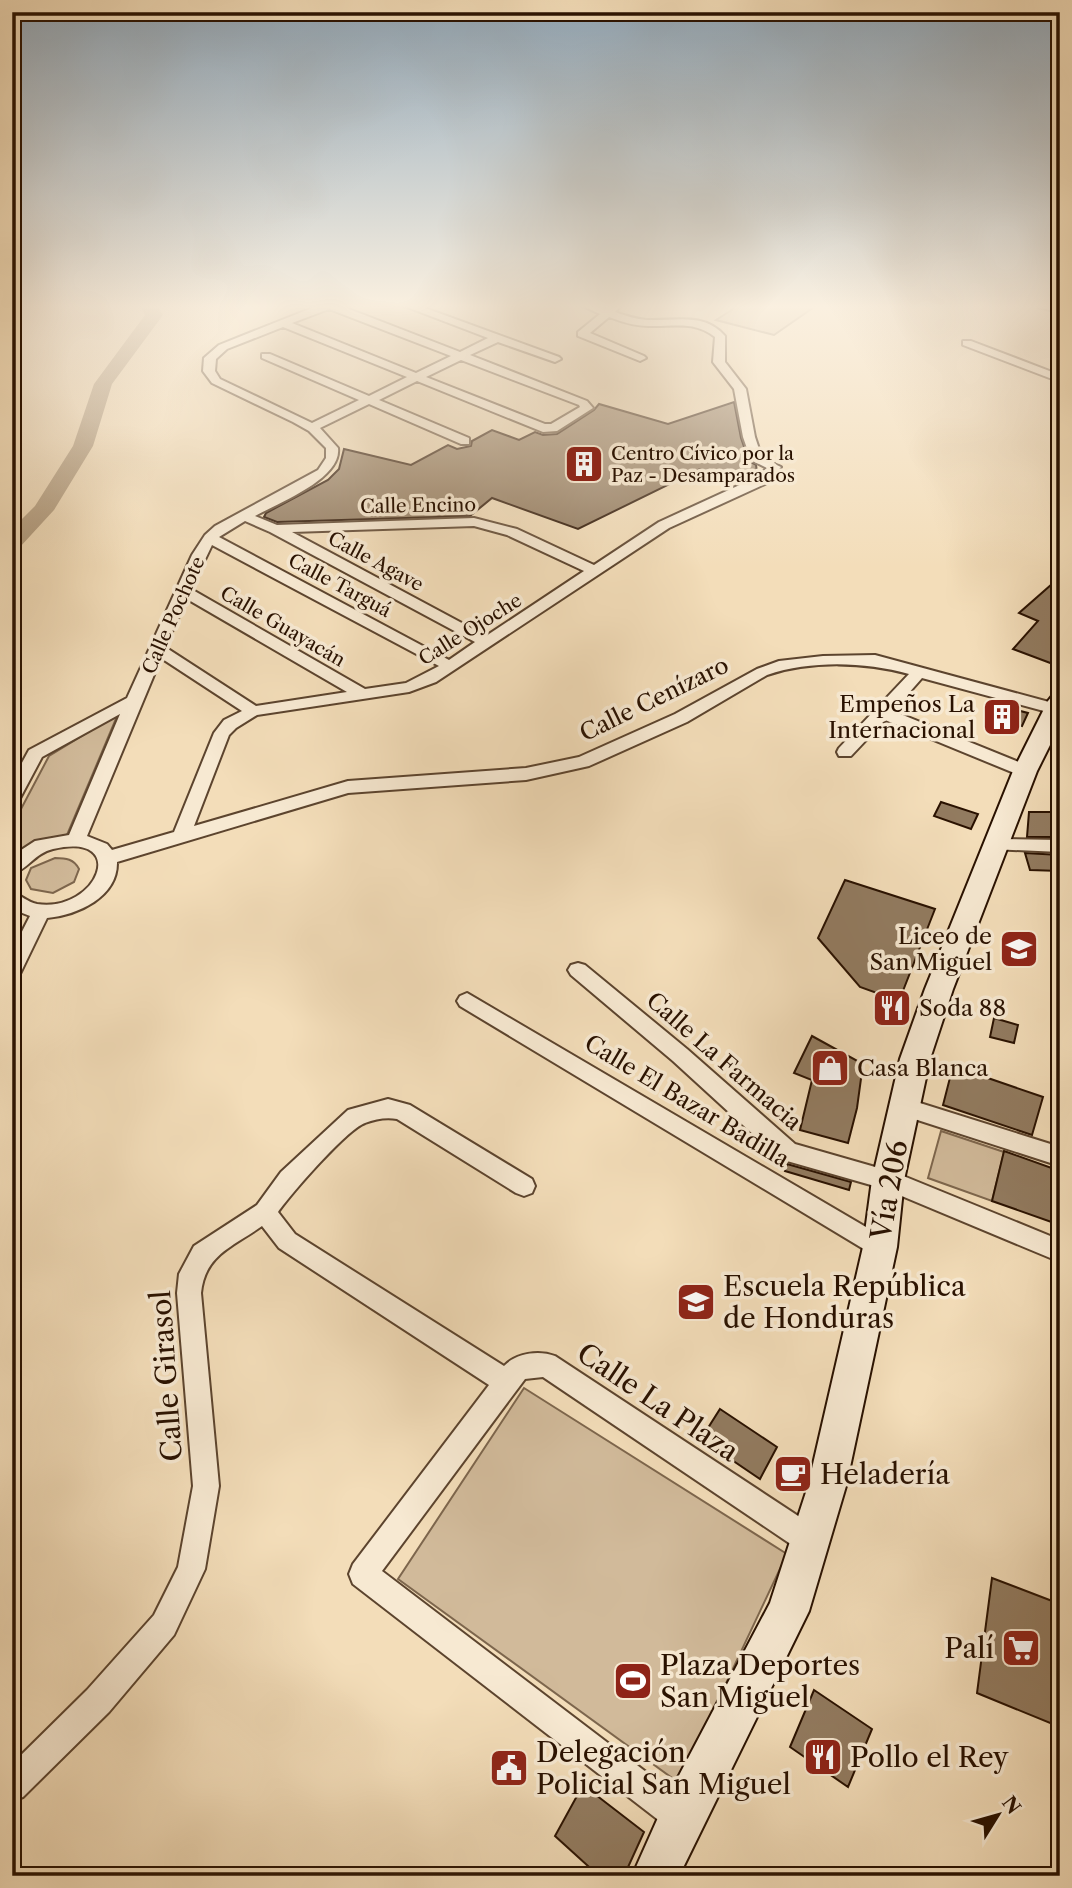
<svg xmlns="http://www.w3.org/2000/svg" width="1072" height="1888" font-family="'Libre Caslon Text',serif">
<rect width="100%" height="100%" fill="#f3ddb9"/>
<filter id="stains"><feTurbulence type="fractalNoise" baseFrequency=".00286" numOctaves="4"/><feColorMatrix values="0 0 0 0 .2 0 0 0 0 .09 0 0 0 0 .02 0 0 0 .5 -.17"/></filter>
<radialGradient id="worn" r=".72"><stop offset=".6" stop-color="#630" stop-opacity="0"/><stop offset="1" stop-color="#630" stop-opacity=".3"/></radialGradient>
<path fill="#d1ba9a" stroke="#7d664d" stroke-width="2" d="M741,304H811L817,305L774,335L716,320Z
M118,714L67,835L44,840L12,857V826L49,756Z
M55,858C66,858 74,859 79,869L74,882L53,893L31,889L26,880L31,868Z
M941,1131L1004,1152L992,1201L928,1178Z
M524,1388L787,1554L679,1783L398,1579Z"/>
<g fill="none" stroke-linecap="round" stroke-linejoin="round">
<path fill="#ae987a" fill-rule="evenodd" d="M139,304H155L163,315L112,384L93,446L54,510L20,547L12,549V529L35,506L73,446L94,384L145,315Z"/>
</g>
<path fill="#927b60" stroke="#291100" stroke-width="2" d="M734,402L741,438L749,461L756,465L757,472L754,475L737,483L700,469L578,529L492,498L470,516L277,522L264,517L266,513L328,480L339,469L344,449L411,465L448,445L457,449L471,446L472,441L492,430L519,440L535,432L543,435L557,434L594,410L599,404L668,424Z
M1060,577V656L1053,664L1013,649L1038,621L1019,613Z
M1005,707L1028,713L1022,726L999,720Z
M941,802L978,814L971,829L934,816Z
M1029,812H1060V837H1027Z
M1025,853L1060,855V871L1030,870Z
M845,880L935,909L899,1001L860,987L818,938Z
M994,1018L1018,1025L1014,1043L990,1037Z
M812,1036L863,1064L857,1108L848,1143L800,1130L812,1080L794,1073Z
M953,1066L1043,1097L1032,1135L943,1105Z
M1004,1151L1060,1171V1225L992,1201Z
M787,1164L851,1182L849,1190L785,1171Z
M720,1409L777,1447L760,1479L701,1439Z
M992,1578L1060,1604V1727L977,1693Z
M814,1690L872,1729L848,1787L790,1747Z
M583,1785L644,1832L624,1876H599L555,1836Z"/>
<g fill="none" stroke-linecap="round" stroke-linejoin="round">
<g stroke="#5c442e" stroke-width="4">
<path id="minor" d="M322,304H336L460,352L488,338L399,304H414L559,357L561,359L555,362L498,342L470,355L587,401L593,408L557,431L543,432L417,381L379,400L469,438V444H461L369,404L320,428L338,448C342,479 278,503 255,516L277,525L474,518L517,529L594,565L659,522L757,477L767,468L751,460L743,437L734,389L713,362L715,337C694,320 673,327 648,326C635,326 622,322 609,317L590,333L644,356L646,358L640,361L578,336V332L600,314L578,304H593L606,309L612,304H620L621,306L615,312C626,316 636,319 647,320C676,321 704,312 725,336V362L746,389L755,437L762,458L781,467L767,483L669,528L436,682L409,692L257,715L236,728L229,735L194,826L348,781L526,768L579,757L675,714L757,669L779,661L823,656L875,655L1060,705V713L1055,714L922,678L893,711L1031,767L1033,771L1031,775H1019L885,720L851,756H839L837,752L839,748L909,674C865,662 812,660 767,675L687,722L589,766L526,780L348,793L117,862C118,897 78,915 47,918L19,976L12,978V951L30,916L12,909V892C21,895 27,902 37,904C98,913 130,831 53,849C35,853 27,870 12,874V856L35,841L69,835L120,714L42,757L18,802L12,804V781L29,750L127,698L192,555L205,535L215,526L318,470L326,458V448L309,431L293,422L212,383L203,371L204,358L219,345ZM329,309L451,356L416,373L292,323ZM283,327L407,377L369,396L270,354H262V358L359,400L312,423L220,379L215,371L216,359L227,349ZM461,360L579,405L580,407L551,424H545L426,377ZM245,521L270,532L475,642L449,660L219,537ZM474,526L507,535L584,571L486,636L292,532ZM212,545L439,666L406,683L365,689L191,589ZM187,599L347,692L256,706L165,647ZM161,658L242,711L224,720L214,733L174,832L112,850L107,844L87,836Z
M1037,304L1060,306V312L1037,307Z
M963,341H971L1060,375V382L963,345Z
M997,839L1060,840V852L991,849L988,845L991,841Z
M578,963L585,965L687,1049L795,1144L896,1173L1060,1240V1262L885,1189L780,1159L673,1061L571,975L568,970L571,965Z
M467,993L888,1240L892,1247L888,1254L880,1258L872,1254L460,1006L457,1001L460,996Z
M904,1098L1060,1147V1166L896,1113L893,1107L896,1101Z
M388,1099L410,1105L532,1179L535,1186L532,1193L524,1196L516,1193L397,1119C387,1117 375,1119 365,1123C346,1130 292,1193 278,1212L295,1234L504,1366C516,1353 539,1350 555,1356L821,1531L825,1541L821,1551L811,1555L801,1551L543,1377L525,1379L516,1391L382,1571L692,1807L697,1818L692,1829L681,1834L670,1829L353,1584L349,1574L353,1564L489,1385L279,1248L262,1226C233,1247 205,1254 201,1293L219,1486L205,1569L174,1635L109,1712L23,1797L12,1801V1764L87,1690L154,1615L178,1567L193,1486L177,1293L179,1274L194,1246L257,1205L281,1172L348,1110Z"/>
</g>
<g stroke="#291100" stroke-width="4">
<path id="secondary" d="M1060,694V725L1037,771L953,989L930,1059L904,1180L897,1247L846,1486L809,1611L679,1876H632L665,1802L770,1603L808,1486L863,1247L872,1180L900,1059L925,989L1013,771L1048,701L1052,696Z"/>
</g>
<use href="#minor" fill="#f7e9d2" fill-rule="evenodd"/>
<use href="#secondary" fill="#f7e9d2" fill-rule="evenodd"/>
</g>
<linearGradient id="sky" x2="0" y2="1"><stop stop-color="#91a9bc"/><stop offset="0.54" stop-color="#faf0e0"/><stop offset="1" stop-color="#faf0e0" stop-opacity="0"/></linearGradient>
<rect width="1072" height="568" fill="url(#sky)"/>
<defs>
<g id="building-square" transform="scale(2.0125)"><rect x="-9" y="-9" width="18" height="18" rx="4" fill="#8f2418" stroke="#f7e9d2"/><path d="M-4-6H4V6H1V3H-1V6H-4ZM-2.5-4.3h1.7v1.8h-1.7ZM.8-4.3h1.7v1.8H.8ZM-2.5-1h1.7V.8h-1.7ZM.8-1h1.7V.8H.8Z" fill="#fff"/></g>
<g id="school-square" transform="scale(2.0125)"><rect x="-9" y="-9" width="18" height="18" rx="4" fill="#8f2418" stroke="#f7e9d2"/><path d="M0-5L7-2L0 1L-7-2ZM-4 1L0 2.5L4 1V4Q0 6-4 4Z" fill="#fff"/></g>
<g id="restaurant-square" transform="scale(2.0125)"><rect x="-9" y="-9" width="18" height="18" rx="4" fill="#8f2418" stroke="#f7e9d2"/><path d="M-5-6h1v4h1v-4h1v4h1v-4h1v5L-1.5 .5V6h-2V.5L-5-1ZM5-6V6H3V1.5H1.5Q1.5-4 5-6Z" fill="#fff"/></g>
<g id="shop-square" transform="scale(2.0125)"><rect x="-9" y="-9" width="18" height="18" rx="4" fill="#8f2418" stroke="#f7e9d2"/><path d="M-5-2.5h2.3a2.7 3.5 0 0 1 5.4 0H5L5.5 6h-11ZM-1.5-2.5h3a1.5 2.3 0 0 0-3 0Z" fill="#fff"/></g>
<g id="cafe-square" transform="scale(2.0125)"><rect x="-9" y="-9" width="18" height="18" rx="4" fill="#8f2418" stroke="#f7e9d2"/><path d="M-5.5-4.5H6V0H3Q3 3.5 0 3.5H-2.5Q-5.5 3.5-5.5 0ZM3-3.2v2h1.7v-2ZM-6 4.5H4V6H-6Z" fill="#fff"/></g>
<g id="supermarket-square" transform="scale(2.0125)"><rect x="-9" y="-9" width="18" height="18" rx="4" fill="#8f2418" stroke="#f7e9d2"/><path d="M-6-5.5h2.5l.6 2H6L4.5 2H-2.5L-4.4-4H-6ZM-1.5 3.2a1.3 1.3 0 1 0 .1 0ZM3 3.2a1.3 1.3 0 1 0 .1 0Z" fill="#fff"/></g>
<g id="stadium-square" transform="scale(2.0125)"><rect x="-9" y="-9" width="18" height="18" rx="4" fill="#8f2418" stroke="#f7e9d2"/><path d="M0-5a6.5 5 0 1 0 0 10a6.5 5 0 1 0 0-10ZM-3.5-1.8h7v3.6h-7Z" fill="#fff"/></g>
<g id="civic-square" transform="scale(2.0125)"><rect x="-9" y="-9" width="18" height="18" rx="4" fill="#8f2418" stroke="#f7e9d2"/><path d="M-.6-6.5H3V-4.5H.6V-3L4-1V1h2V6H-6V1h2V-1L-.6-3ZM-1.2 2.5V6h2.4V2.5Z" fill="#fff"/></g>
</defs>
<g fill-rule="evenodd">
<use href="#building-square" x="584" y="464"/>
<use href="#building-square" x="1002" y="717"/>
<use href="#school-square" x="1019" y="949"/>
<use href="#restaurant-square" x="892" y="1008"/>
<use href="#shop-square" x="830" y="1068"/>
<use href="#school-square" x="696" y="1302"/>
<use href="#cafe-square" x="793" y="1474"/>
<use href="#supermarket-square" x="1021" y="1648"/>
<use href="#stadium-square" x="633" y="1681"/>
<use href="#restaurant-square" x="823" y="1757"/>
<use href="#civic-square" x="509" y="1768"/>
</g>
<g text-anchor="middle" stroke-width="7" stroke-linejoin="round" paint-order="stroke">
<g font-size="19" fill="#291100" stroke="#f7e9d2" text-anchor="start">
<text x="611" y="460">Centro Cívico por la<tspan x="611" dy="22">Paz - Desamparados</tspan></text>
</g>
<g font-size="19" fill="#291100" stroke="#f7e9d2">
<text transform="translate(418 505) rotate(-1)" y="7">Calle Encino</text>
<text transform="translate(376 561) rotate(28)" y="7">Calle Agave</text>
<text transform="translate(340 585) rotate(28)" y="7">Calle Targuá</text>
<text transform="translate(173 615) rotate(-66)" y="7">Calle Pochote</text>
<text transform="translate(283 626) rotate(30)" y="7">Calle Guayacán</text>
<text transform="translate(470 629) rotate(-32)" y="7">Calle Ojoche</text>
</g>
<g font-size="23" fill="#291100" stroke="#f7e9d2">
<text transform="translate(654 699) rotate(-26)" y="8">Calle Cenízaro</text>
<text transform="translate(724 1061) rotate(41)" y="8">Calle La Farmacia</text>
<text transform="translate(687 1101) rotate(31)" y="8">Calle El Bazar Badilla</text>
</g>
<g font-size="23" fill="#291100" stroke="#f7e9d2" text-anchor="end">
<text x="975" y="712">Empeños La<tspan x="975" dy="26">Internacional</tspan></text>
<text x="992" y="944">Liceo de<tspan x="992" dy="26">San Miguel</tspan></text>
<text x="919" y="1016" text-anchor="start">Soda 88</text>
<text x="857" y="1076" text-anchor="start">Casa Blanca</text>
</g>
<g font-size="28" fill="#291100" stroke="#f7e9d2">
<text transform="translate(889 1190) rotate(-80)" y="10">Vía 206</text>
<text transform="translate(166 1376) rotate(-94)" y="10">Calle Girasol</text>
<text transform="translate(658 1402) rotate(34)" y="10">Calle La Plaza</text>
</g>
<g font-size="28" fill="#291100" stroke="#f7e9d2" text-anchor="start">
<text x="723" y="1296">Escuela República<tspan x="723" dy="32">de Honduras</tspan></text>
<text x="820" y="1484">Heladería</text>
<text x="994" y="1658" text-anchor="end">Palí</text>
<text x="660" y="1675">Plaza Deportes<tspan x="660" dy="32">San Miguel</tspan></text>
<text x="536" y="1762">Delegación<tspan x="536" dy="32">Policial San Miguel</tspan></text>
<text x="850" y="1767">Pollo el Rey</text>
</g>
</g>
<rect width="1072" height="1888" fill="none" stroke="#f3ddb9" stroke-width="42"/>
<rect x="14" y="14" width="1044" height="1860" fill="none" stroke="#291100" stroke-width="3.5"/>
<rect x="21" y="21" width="1030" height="1846" fill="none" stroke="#291100" stroke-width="2"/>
<g transform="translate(998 1815) rotate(53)" stroke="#f7e9d2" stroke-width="5" paint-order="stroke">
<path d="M0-5L12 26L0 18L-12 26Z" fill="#291100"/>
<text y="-10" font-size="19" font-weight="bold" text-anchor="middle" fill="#291100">N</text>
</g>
<rect width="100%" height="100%" filter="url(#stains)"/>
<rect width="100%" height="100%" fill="url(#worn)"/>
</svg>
